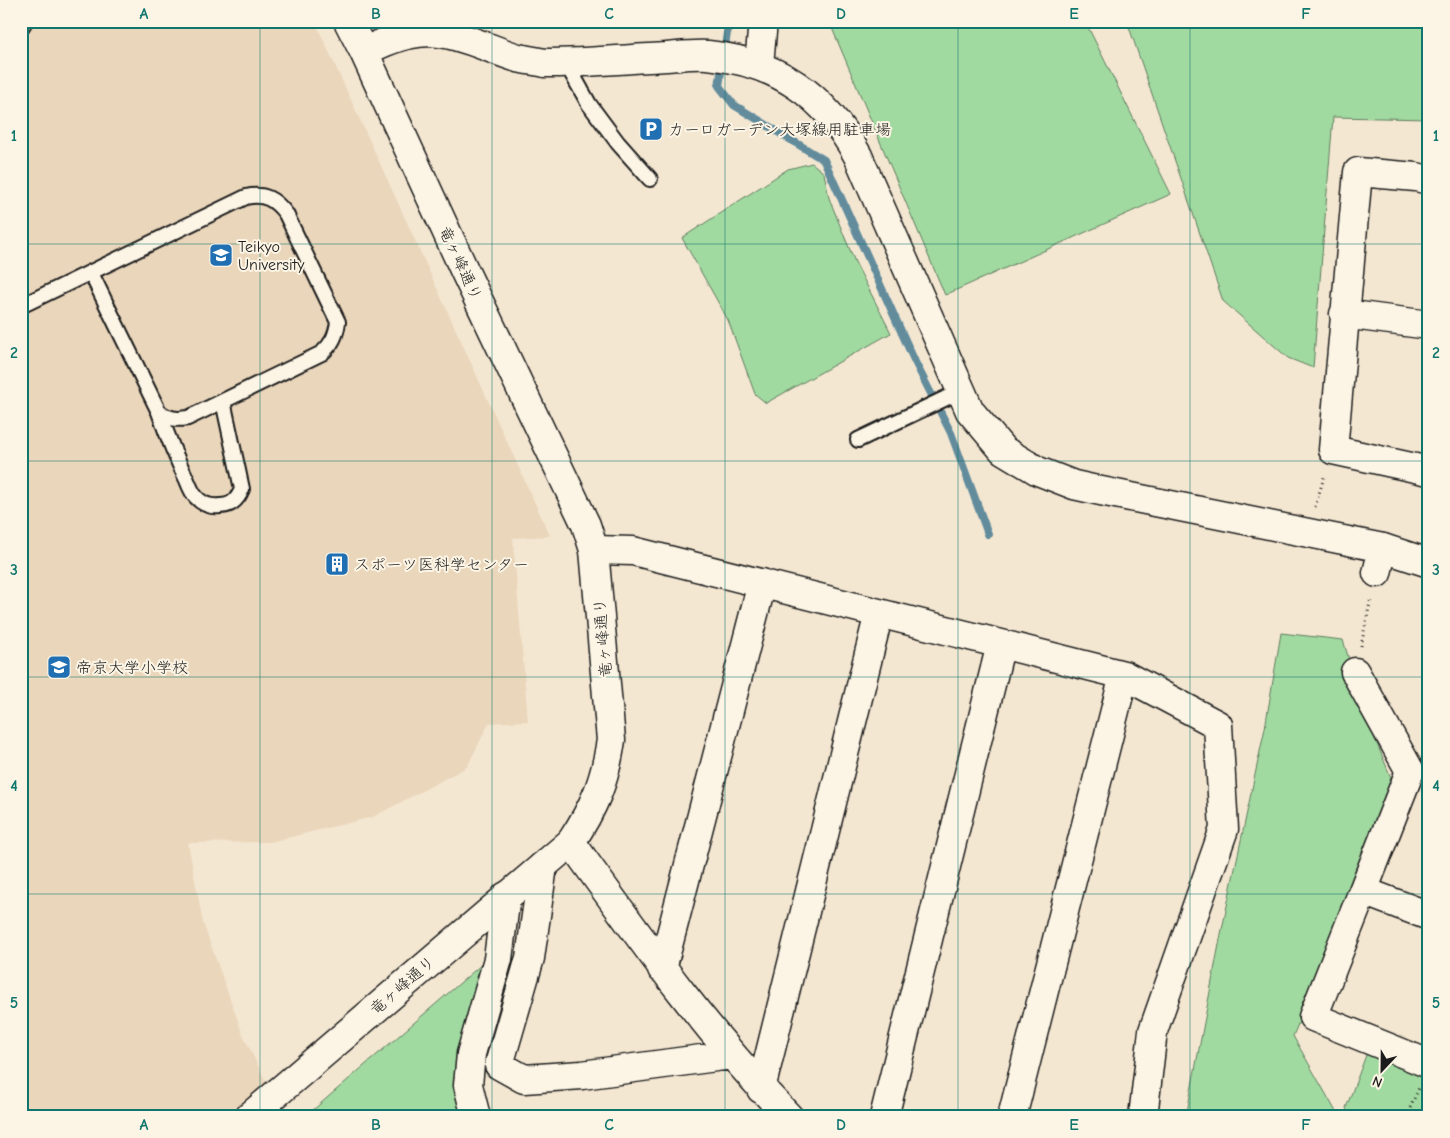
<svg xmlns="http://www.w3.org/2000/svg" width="1450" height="1138" font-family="'Comic Neue','Klee One',sans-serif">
<rect width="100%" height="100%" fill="#f4e7d2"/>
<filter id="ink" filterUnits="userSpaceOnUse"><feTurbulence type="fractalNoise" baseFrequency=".02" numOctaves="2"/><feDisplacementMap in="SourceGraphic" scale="10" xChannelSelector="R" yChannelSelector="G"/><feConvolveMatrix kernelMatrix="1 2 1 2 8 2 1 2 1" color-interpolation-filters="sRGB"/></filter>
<g filter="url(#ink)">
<path fill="#ead6bb" d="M21,21H315L550,536L513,538L528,721L489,723L467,767L373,817L270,842L188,843L203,923L243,1035L268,1086L226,1117H21Z"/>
<path fill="#a1daa0" stroke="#5e7b5e" d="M829,21H1085L1171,194L945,295Z
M1127,21H1429V119L1333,117L1313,368L1288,358L1223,301Z
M812,163L824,173L829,198L843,233L855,262L891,333L766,403L755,394L728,320L682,238L788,169Z
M1281,633L1343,640L1370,727L1397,792L1293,1036L1339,1117H1186L1221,934L1265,728Z
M482,964L466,1117H305Z
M1368,1050L1429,1076V1117H1350L1346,1108Z"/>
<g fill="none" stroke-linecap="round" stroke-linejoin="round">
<path stroke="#628c9c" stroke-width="8" d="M731,21L727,33L719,86L734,105L824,160L915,362L951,433L988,534"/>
<g stroke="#1c1c1c" stroke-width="18">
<path id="service" d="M21,28L25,21
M566,63L589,104L618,143L650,179
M21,306L246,197C264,193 275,199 286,214L338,322C336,336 332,344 322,353L188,418C176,420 169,419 159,412L91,273
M159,412C167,435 176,458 187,480C189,485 192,493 196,497C202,504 211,507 220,506C232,506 238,499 242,489L223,401
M858,440L961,391"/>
</g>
<g stroke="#1c1c1c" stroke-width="31">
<path id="minor" d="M757,65L760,54L763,21
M1429,180L1416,177L1358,172L1333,450L1429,471
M1344,314L1429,325
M594,550L633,551L1124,675L1218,725L1224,829L1153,1031L1143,1117
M1377,573L1383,548
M1355,672L1410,771L1363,891
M571,842C640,938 706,1032 789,1117
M543,866L530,958L499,1065L524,1079L582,1075L731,1055
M1429,916L1363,891L1313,1017L1429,1064
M662,969L762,583
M761,1089L879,613
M476,1117L468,1085L471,1054L498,959L506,896
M884,1117L1001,644
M1012,1117L1124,675"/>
</g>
<g stroke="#1c1c1c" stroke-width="31">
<path id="tertiary" d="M364,52C381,43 399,35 418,33C450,28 488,49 518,58C527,60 536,61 545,63C585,63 626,59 666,57C679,56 694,54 708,55C777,62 825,95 858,156L970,411L1003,450L1038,471L1074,485L1101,491L1383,548L1429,563
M249,1117L571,842C594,807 605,782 611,740L594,550L586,525L466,274L364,52L348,21"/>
</g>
<path stroke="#1c1c1c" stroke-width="3" stroke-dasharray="1 4" stroke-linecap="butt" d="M1315,507L1325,474
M1361,646L1371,598
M1406,1117L1419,1088"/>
<use href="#service" stroke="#fcf5e5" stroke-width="14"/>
<use href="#minor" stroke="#fcf5e5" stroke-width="28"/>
<use href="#tertiary" stroke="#fcf5e5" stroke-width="28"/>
</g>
</g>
<path fill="none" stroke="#0f766e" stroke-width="1" stroke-opacity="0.55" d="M260,21V1117M492,21V1117M725,21V1117M958,21V1117M1190,21V1117M21,244H1429M21,461H1429M21,677H1429M21,894H1429"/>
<defs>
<g id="parking-square" transform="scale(1.25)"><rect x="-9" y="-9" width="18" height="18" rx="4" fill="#1f6fb2" stroke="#fcf5e5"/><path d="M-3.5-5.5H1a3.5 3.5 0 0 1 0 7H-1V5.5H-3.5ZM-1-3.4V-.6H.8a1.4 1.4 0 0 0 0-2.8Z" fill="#fff"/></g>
<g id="university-square" transform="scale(1.25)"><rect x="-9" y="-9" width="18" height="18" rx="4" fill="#1f6fb2" stroke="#fcf5e5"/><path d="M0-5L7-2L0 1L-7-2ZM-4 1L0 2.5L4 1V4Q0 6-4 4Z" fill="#fff"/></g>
<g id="building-square" transform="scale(1.25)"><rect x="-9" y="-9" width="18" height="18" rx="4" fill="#1f6fb2" stroke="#fcf5e5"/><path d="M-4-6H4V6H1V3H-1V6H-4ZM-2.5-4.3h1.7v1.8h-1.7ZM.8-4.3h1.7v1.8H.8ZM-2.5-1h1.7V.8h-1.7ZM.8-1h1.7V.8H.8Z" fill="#fff"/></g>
<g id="school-square" transform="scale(1.25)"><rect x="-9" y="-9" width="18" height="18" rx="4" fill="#1f6fb2" stroke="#fcf5e5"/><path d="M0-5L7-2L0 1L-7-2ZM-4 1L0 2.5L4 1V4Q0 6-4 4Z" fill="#fff"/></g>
</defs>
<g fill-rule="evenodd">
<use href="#parking-square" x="651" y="129"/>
<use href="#university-square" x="221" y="255"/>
<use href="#building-square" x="337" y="564"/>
<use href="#school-square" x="59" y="667"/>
</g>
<g text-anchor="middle" stroke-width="4" stroke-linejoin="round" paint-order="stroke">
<g font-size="16" fill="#1c1c1c" stroke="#fcf5e5" text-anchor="start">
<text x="668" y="135">カーロガーデン大塚線用駐車場</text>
<text x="238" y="252">Teikyo<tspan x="238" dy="18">University</tspan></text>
<text x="354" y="570">スポーツ医科学センター</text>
<text x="76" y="673">帝京大学小学校</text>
</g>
<g font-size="16" fill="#1c1c1c" stroke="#fcf5e5">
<text transform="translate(461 263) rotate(65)" y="6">竜ヶ峰通り</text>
<text transform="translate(602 638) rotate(-95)" y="6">竜ヶ峰通り</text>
<text transform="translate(402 985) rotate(-41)" y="6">竜ヶ峰通り</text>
</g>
</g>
<rect width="1450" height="1138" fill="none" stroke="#fcf5e5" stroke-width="55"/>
<g transform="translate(1382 1070) rotate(202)" stroke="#fcf5e5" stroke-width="4" paint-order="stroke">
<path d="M0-4L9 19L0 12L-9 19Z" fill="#1c1c1c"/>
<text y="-8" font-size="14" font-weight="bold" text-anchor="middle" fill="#1c1c1c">N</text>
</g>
<rect x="28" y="28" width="1394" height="1082" fill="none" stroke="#0f766e" stroke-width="2"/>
<g font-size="16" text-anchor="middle" font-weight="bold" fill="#0f766e">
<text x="144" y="19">A</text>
<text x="376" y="19">B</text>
<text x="609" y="19">C</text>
<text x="841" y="19">D</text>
<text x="1074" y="19">E</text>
<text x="1306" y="19">F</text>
<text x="14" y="141">1</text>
<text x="1436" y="141">1</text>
<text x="14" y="358">2</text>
<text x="1436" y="358">2</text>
<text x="14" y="575">3</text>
<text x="1436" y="575">3</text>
<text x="14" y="791">4</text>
<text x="1436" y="791">4</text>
<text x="14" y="1008">5</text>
<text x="1436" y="1008">5</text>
<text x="144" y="1130">A</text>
<text x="376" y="1130">B</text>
<text x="609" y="1130">C</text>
<text x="841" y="1130">D</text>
<text x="1074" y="1130">E</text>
<text x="1306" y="1130">F</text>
</g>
</svg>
